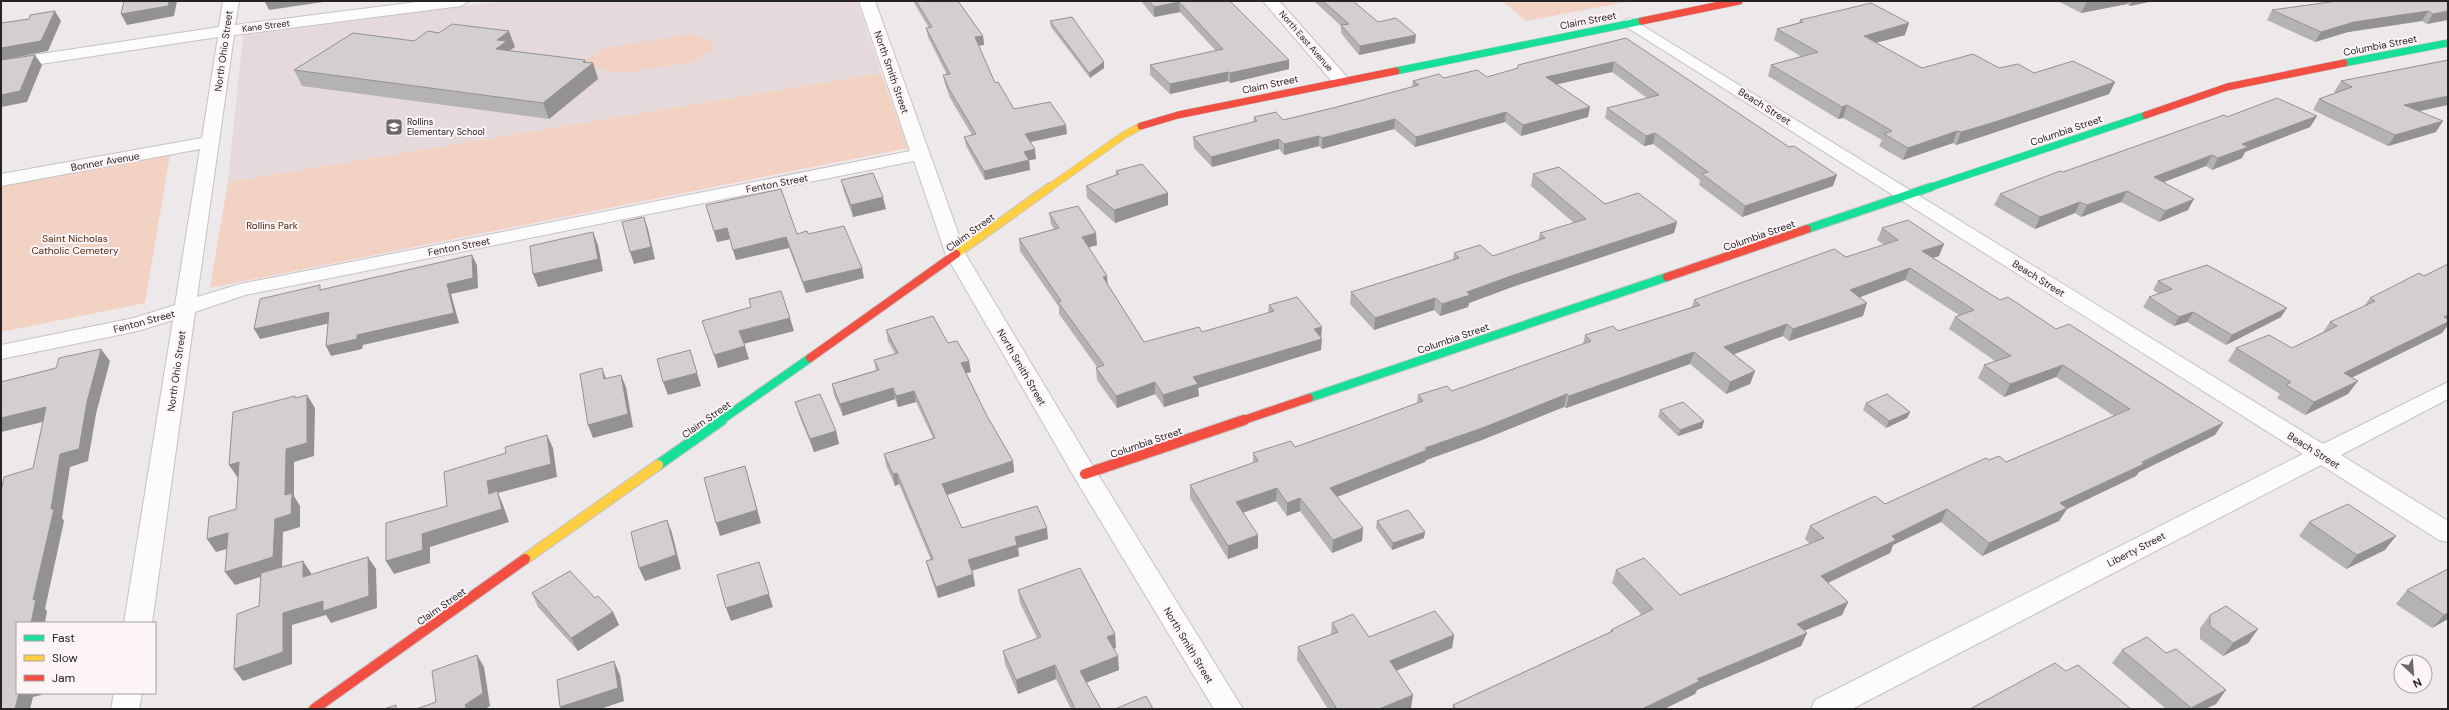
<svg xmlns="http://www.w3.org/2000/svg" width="2449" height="710" font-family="'DM Sans',sans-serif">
<rect width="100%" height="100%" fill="#ede8ea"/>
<path fill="#e6d9dc" d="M505,1H857L881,73L228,182L243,35Z"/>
<path fill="#f2d3c3" d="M1502,1H1632L1526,21Z
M692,34L711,41L713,49L693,62L624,73L584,66L586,60L605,48Z
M881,73L908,148L210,288L228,182Z
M170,155L145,303L1,332V185Z"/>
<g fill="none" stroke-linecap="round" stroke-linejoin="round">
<g stroke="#c6c2c4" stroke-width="2">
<path id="street" d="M223,1H239L235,25L425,1H469L461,6L234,35L197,297L240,284L910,151L859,1H875L966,255L1094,468L1243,709H1214L1076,480L946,255L914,161L245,295L195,312L152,623H124L173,320L138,331L1,359V345L134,318L175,305L200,149L1,186V174L202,138L218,37L1,70V60L219,27Z
M1263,1H1279L1347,77L1349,81L1347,85H1335Z
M1630,18L2323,444L2448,382V399L2341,455L2448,521V542L2439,540L2321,465L1852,709H1811L1815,700L2303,454L1625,26L1622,23L1625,20Z
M114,693H142L139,709H111Z"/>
</g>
<g stroke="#c6c2c4" stroke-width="8">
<path id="fast-far2" d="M2344,63L2448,43
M1396,71L1642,21
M1928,188L2146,115"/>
</g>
<g stroke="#c6c2c4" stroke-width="10">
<path id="fast-far1" d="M1807,229L1931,187
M1309,398L1667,277
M720,421L810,358"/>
</g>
<g stroke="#c6c2c4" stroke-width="12">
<path id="fast" d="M658,465L722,420"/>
</g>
<g stroke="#c6c2c4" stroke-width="8">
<path id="slow-far2" d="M1049,188L1124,135L1141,126"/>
</g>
<g stroke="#c6c2c4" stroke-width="10">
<path id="slow-far1" d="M956,254L1050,187"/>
</g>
<g stroke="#c6c2c4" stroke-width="12">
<path id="slow" d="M525,559L658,465"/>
</g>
<g stroke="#c6c2c4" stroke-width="8">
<path id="jam-far2" d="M1642,21L1739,1
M2146,115L2227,87L2344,63
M1141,126L1178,115L1396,71"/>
</g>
<g stroke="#c6c2c4" stroke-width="10">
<path id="jam-far1" d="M1667,277L1807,229
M810,358L956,254
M1241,421L1309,398"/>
</g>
<g stroke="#c6c2c4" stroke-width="12">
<path id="jam" d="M1085,474L1244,420
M314,709L525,559"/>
</g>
<use href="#street" fill="#fcfcfc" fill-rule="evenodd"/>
<use href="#fast-far2" stroke="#16e098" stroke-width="7"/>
<use href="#fast-far1" stroke="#16e098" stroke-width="8"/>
<use href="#fast" stroke="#16e098" stroke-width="10"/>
<use href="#slow-far2" stroke="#ffcf43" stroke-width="7"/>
<use href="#slow-far1" stroke="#ffcf43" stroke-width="8"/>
<use href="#slow" stroke="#ffcf43" stroke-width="10"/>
<use href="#jam-far2" stroke="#f24e42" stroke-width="7"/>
<use href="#jam-far1" stroke="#f24e42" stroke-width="8"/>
<use href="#jam" stroke="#f24e42" stroke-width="10"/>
</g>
<path fill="#b5b2b4" d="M913,1H958L983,36L984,45H978L995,83L1014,109L1067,134L1030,142L1036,159L1029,160L1030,170L985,180L966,146L964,137L972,135L950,98L945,84L943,75H947L928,37L926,28H929Z
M1141,1H1232L1230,2L1289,69L1230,83L1228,81L1170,94L1150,75V65L1216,51L1180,12L1154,17Z
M1314,1H1353L1378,22L1415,43L1359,55L1341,33V26Z
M2058,1H2153L2130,6L2127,4L2081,13Z
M2448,1L2427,24L2422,21L2348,32L2315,42L2267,20L2272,10Z
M1800,20L1905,35L1876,43L1922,68H1999L2034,73L2115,82L2109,94L1990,134L1956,145L1953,143L1903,160L1879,146L1882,140L1843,118L1838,119L1768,76L1771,65L1802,57L1774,40L1777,29L1799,23Z
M1050,21L1104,68L1090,78L1051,27Z
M1626,38L1833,186L1742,217L1699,185L1700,180L1653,144L1644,146L1605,118L1607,108L1647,98L1612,72L1557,84L1588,117L1521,136L1505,122L1415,147L1394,129L1322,149L1319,146L1284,155L1279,149L1212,167L1194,148L1193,137L1253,122L1254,117L1283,120L1333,108L1412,87L1413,81L1444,78L1487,77L1517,69L1518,65Z
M414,41L515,47L510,50V51L593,63L598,79L549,119L302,86L294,70Z
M2341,81L2420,111L2436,132L2388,146L2313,110L2319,99L2336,93L2334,92Z
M2317,116L2310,127L2245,152L2242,158L2212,170L2206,166L2164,182L2188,210L2159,222L2121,202L2081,217L2075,213L2035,229L1994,205L2000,194L2227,117Z
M1116,171L1168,193V205L1115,223L1087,198L1086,186L1116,175Z
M1533,174L1605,204L1677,222L1674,233L1512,287L1469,303L1468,307L1440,316L1434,310L1374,330L1350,304L1351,292L1453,260L1454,253L1493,256L1538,241L1540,233L1574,223L1531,186Z
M841,180L886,209L853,217L844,192Z
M706,205L797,234H808L864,278L806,293L789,248L736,260L730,239L717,242Z
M1049,213L1097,245L1089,247L1108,285L1144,342L1202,332L1268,313L1269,305L1321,338V350L1198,388L1199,396L1164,407L1155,394L1117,408L1097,380L1096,368L1097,367L1059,314V307L1020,251L1019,239L1054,229L1051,224Z
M1882,228L1939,256L1932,258L2215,435L2139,472L2136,476L2067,509L2059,521L1982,556L1941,522L1893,545L1890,553L1828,583L1848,602L1842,615L1804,631L1807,633L1801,646L1697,690L1695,694L1664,709H1452L1453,705L1610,632L1611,630L1642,615L1612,583L1616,570L1680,595L1810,544L1805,539L1810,526L1885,504L1989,460L2006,462L2114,416L2056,377L2004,397L1978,378L1984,365L1995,361L1949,329L1955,317L1959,315L1905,280L1859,297L1863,316L1789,341L1783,336L1734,354L1755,371L1750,384L1726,394L1690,364L1566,408L1564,407L1482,440L1426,460L1425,462L1337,497L1363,528L1362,541L1332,553L1300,511L1287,516L1276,501L1243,513L1258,548L1228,559L1190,498V485L1253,463V453L1295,447L1349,428L1417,403L1418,395L1452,391L1583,344L1585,335L1618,331L1692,307L1694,300L1846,257L1884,245L1877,240Z
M2448,264V325L2442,333L2352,377L2348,394L2305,415L2277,398L2280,394L2228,361L2236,348H2292L2323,332L2330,322L2364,306L2370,298L2424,276Z
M2158,281L2281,317L2226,345L2187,322L2174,326L2143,307L2149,297L2159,294L2153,290Z
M886,330L948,343L971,372L966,373L987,416L1013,461L1014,472L947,495L962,528L1048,539L1018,548L1019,556L972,571L973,574L975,586L938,598L929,572L926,561L931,560L899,484L895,486L886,465L884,454L933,438L916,402L898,407L895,399L843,416L834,395L832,384L876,370L874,360L895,354L888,341Z
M795,402L836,431L839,444L814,452L799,415Z
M1866,403L1910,412L1907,418L1886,428L1863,410Z
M1660,410L1702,428L1678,436L1658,417Z
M1377,521L1424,538L1392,550L1376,528Z
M2309,522L2385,550L2346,569L2299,536Z
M2448,569V619L2432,628L2396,604L2407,590Z
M1018,590L1116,648H1114L1119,670L1086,683L1101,709H1071L1056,679L1018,694L1005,664L1003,651L1037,638L1020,603Z
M532,593L595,598L613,612L619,625L578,651L538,607Z
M2210,615L2258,629L2248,643L2223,656L2200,639V628Z
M1332,623L1369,637L1454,635L1452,648L1396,671L1411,708L1409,709H1328L1297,660L1298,647L1331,634Z
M2122,650L2216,704L2205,709H2166L2112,663Z"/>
<path fill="#949192" d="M169,1H177L174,16L127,25L121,14Z
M272,1H330L269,10L265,2Z
M2087,1H2128L2127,4L2081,13Z
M2132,1H2153L2130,6Z
M1179,2L1180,12L1154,17V7Z
M55,11L61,21L48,51L1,60V48Z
M2428,11L2422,21L2348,32L2315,42L2321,32L2354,22Z
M2448,11V20L2427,24L2433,14Z
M1909,23L1905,35L1860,47L1864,36Z
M509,31L515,47L510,50L513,57L496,49L497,40Z
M1416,35L1415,43L1359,55L1360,46Z
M983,36L984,45L976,46L975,37Z
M35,55L42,65L27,102L1,107V95Z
M585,60L588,67L593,63L598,79L549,119L543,103Z
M1289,60V69L1230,83V73Z
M1104,62V68L1090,78L1089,73Z
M1614,62L1612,72L1545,87L1546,77Z
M1228,72V81L1170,94V84Z
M2115,82L2109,94L1990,134L1956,145L1961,132Z
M2448,96V105L2397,116L2404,105Z
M1847,105L1843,118L1838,119L1842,107Z
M1590,107L1588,117L1521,136L1523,125Z
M1506,112L1505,122L1415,147L1416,137Z
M2317,116L2310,127L2245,152L2242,158L2212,170L2218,158L2242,144Z
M1395,119L1394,129L1322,149V138Z
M2443,121L2436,132L2388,146L2395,135Z
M1066,125L1067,134L1026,143L1025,134Z
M1957,131L1953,143L1903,160L1908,148Z
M1655,133L1653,144L1644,146L1646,136Z
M1319,136V146L1284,155V144Z
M1279,139V149L1212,167L1211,157Z
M1035,149L1036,159L1025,161L1024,152Z
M2212,155L2206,166L2148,188L2154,177Z
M1029,160L1030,170L985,180L984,171Z
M1837,175L1833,186L1742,217L1745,206Z
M2127,191L2121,202L2081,217L2087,205Z
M1168,193V205L1115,223L1114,210Z
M883,197L886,209L853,217L851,205Z
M2194,199L2188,210L2159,222L2165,211Z
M2080,202L2075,213L2035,229L2040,217Z
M644,217L648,229L655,259L634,264L630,252Z
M1677,222L1674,233L1512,287L1469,303L1468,307L1440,316L1442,304L1467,292L1514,275Z
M727,228L730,239L717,242L714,231Z
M593,232L598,245L603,271L538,287L533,274Z
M1096,233L1097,245L1083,249L1082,237Z
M786,237L789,248L736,260L733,250Z
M1944,244L1939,256L1917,263L1922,251Z
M472,255L477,265L478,288L451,294L459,323L363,345L362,349L331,356L326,346L357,335L447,284Z
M862,268L864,278L806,293L803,282Z
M1910,268L1905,280L1845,303L1850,290Z
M1107,276L1108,288L1103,277Z
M1435,298L1434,310L1374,330L1375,318Z
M1867,303L1863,316L1789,341L1793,329Z
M2287,308L2281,317L2226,345L2232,335Z
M329,312L335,322L260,339L254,329Z
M2193,312L2187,322L2174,326L2179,317Z
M2448,315V325L2442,333L2335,386L2344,373Z
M790,318L794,331L743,344L739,331Z
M1787,324L1783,336L1721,359L1724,347Z
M1322,327L1321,339L1314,329Z
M1322,339L1321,350L1198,388L1199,396L1164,407L1163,395L1193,377Z
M745,346L749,359L718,368L714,355Z
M101,349L110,361L96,414L88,461L70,467L62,518L64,521L45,609L47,611L45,623H31L33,600L60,454L87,402Z
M690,350L701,386L668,395L663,382Z
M1694,352L1690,364L1566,408L1569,396Z
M969,361L971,372L963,374L961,363Z
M2063,365L2056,377L2004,397L2010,384Z
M602,368L607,381L604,379Z
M1755,371L1750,384L1726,394L1730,382Z
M621,375L626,387L633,427L593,438L588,425Z
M2358,381L2348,394L2305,415L2314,402Z
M1155,382V394L1117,408L1116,396Z
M893,388L895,399L843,416L840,404Z
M914,391L916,402L898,407L896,396Z
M1567,394L1564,407L1482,440L1426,460L1425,462L1329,500L1330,488L1425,448Z
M307,395L315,408L314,456L294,462V496L300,506V527L283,532L282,570L235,585L225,572L275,519L285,495L286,449Z
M46,407L55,419L1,432V418Z
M1910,412L1907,418L1886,428L1889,421Z
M1704,421L1702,428L1678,436L1680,430Z
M2223,423L2215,435L2139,472L2136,476L2067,509L2059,521L1982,556L1989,543L2060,503Z
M836,431L839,444L814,452L810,439Z
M547,435L553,448L557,477L498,493L503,505L509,522L430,547V563L394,574L386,561L422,534L489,494L487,481Z
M1013,461L1014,472L944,496L942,484Z
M239,462L238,478L229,465Z
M745,466L761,523L720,536L716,523Z
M897,473L899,484L895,486L893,474Z
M1277,488L1276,501L1236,515V502Z
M1300,498V511L1287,516V503Z
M1947,509L1941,522L1893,545L1890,553L1815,589L1821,576L1892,536Z
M667,520L672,533L681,569L645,581L639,568Z
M1047,528L1048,539L1018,548L1019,556L970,571L968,560L1015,537Z
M1363,528L1362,541L1332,553L1333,540Z
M1425,532L1424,538L1392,550L1393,543Z
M228,533L237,546L216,552L207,539Z
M1258,535V548L1228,559V546Z
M2396,536L2385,550L2346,569L2357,555Z
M368,557L376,569L377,608L331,623L326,615L292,625V664L243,681L234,669L283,613Z
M303,561L311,573V589L303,577Z
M759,562L773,607L731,621L726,608Z
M973,574L975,586L938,598L936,587Z
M1848,602L1842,615L1791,636L1797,624Z
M613,612L619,625L578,651L571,638Z
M2448,613V619L2432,628L2444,615Z
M2258,629L2248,643L2223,656L2233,643Z
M1807,633L1801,646L1697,690L1695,694L1664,709H1642L1697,679Z
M1115,634L1116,648L1109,650L1107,637Z
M1454,635L1452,648L1388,674L1390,661Z
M477,655L484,667L490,706L485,709H467L465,705Z
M1118,656L1119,670L1082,684L1080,671Z
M614,661L620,675L624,701L600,709H561L560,707Z
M1055,665L1056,679L1018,694L1016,680Z
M2226,690L2216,704L2205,709H2190Z
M19,693H42L41,695L33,697L30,709H15Z
M1413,695L1411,708L1409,709H1379Z"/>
<path fill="#d3cfd1" stroke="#949192" d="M124,1H169L168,6L121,14Z
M916,1H958L983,36L975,37L995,83L998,82L1014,109L1050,102L1066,125L1025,134L1035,149L1024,152L1029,160L984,171L964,137L976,134L949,89L943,75L950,74L926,28L932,27Z
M1149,1H1230L1289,60L1230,73L1228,72L1170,84L1150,65L1223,49L1179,2L1154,7Z
M1323,1H1353L1378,22L1396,18L1416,35L1360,46L1341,25L1349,24Z
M2337,1H2448V11L2433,14L2428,11L2354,22L2321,32L2272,10Z
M1871,3L1909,23L1864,36L1922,68L1973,54L1999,68L2018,64L2034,73L2073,61L2115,82L1995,122L1961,132L1957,131L1908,148L1884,134L1892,131L1847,105L1842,107L1771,65L1818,52L1777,29L1803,22L1800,20Z
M55,11L41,41L1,48V23L29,19L30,15Z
M1072,17L1104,62L1089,73L1050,21Z
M452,24L509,31L497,40L507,41L496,49L585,60L583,62L593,63L543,103L294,70L353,33L414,41L428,31L439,33Z
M1626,38L1789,147L1794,146L1837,175L1745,206L1702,174L1708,172L1655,133L1646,136L1607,108L1659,95L1614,62L1546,77L1590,107L1523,125L1506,112L1416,137L1395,119L1322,138L1319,136L1284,144L1279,139L1211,157L1193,137L1257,121L1254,117L1276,112L1283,120L1333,108L1419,85L1413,81L1439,74L1444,78L1477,70L1487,77L1518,68V65Z
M35,55L20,91L1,95V60Z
M2448,60V96L2404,105L2443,121L2395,135L2319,99L2352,87L2341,81Z
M2277,98L2317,116L2242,144L2248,147L2218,158L2212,155L2154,177L2194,199L2165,211L2127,191L2087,205L2080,202L2040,217L2000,194L2060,171L2063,172L2224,115L2227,117Z
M1142,164L1168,193L1114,210L1086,186L1119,174L1116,171Z
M1559,167L1605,204L1638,193L1677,222L1514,275L1467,292L1470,295L1442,304L1435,298L1375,318L1351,292L1459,258L1454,253L1480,245L1493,256L1545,238L1540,233L1586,219L1533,174Z
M873,173L883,197L851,205L841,180Z
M781,189L797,234L807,231L808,234L844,226L862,268L803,282L786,237L733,250L727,228L714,231L706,205Z
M1078,206L1096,233L1082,237L1107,276L1103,277L1144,342L1199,327L1202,332L1274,311L1269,305L1297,297L1322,327L1314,329L1322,339L1193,377L1198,384L1163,395L1155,382L1116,396L1096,368L1104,365L1058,302L1061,301L1019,239L1059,228L1049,213Z
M644,217L651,247L630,252L622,222Z
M1908,220L1944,244L1922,251L2000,300L2008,297L2056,329L2069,324L2223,423L2142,462L2144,464L2060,503L2067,508L1989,543L1947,509L1892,536L1896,540L1821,576L1848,602L1797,624L1807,633L1697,679L1700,681L1642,709H1456L1453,705L1613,631L1611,630L1653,609L1616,570L1644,558L1680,595L1824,538L1810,526L1875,496L1885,504L1986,458L1989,460L1999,456L2006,462L2130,409L2063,365L2010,384L1984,365L2011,356L1955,317L1974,310L1910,268L1850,290L1867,303L1793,329L1787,324L1724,347L1755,371L1730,382L1694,352L1569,396L1567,394L1485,427L1425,448L1427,450L1330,488L1363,528L1333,540L1300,498L1287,503L1277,488L1236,502L1258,535L1228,546L1190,485L1258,461L1253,453L1291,441L1295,447L1349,428L1423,401L1418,395L1447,386L1452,391L1591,341L1585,335L1613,326L1618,331L1700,305L1694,300L1834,249L1846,257L1898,240L1882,228Z
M593,232L598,259L533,274L530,246Z
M472,255L473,278L447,284L454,313L357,335V339L326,346L329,312L254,329L260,299L320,285V290Z
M2448,264V315L2444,317L2448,319V322L2344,373L2358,381L2314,402L2286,385L2291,382L2236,348L2269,335L2292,348L2337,326L2330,322L2375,301L2370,298L2380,293L2419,273L2424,276Z
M2207,265L2287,308L2232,335L2193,312L2179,317L2149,297L2172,289L2158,281Z
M781,291L790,318L739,331L745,346L714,355L702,321L751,307L749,299Z
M933,316L948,343L957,341L969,361L961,363L987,416L1013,461L942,484L962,528L1037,506L1047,528L1015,537L1017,545L968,560L973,574L936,587L926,561L933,559L897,473L893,474L884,454L935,438L914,391L896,396L893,388L840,404L832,384L879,370L874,360L898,353L886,330Z
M101,349L87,402L79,449L60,454L51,509H54L33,600L36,599L31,623H17V693H19L15,709H1V492L4,477L33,468L46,407L1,418V382L56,368L59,358Z
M690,350L697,373L663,382L657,359Z
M602,368L604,379L621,375L628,414L588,425L580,374Z
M820,394L836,431L810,439L795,402Z
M1887,394L1910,412L1889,421L1866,403Z
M307,395V443L286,449L285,495L292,493L291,514L275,519L273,557L225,572L228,533L207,539L209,517L236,509L239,462L229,465L233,412L295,396V398Z
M1683,402L1704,421L1680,430L1660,410Z
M547,435L551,464L487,481L489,494L497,491L502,509L422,534L423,550L386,561V523L447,506L444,472L506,453L505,447Z
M745,466L757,510L716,523L704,478Z
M2348,504L2396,536L2357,555L2309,522Z
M1408,510L1425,532L1393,543L1377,521Z
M667,520L676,555L639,568L631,532Z
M368,557L369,596L323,611V601L283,613V652L234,669L237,614L259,606L261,573L303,561V577Z
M759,562L769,594L726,608L717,575Z
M1080,568L1115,634L1107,637L1118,656L1080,671L1101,709H1075L1055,665L1016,680L1003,651L1041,637L1018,590Z
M2448,569V613L2444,615L2407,590Z
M570,571L595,598L598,596L613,612L571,638L532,593Z
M2226,606L2258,629L2233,643L2210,626V615Z
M1435,611L1454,635L1390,661L1413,695L1379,709H1337L1298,647L1338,632L1332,623L1353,614L1369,637Z
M2147,637L2166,653L2176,649L2226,690L2191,708L2122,650Z
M477,655L483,693L465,705L467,709H416L436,702L432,671Z
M614,661L618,688L560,707L557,680Z
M2055,663L2066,671L2078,665L2131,709H1970Z
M1146,696L1153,709H1115Z
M396,705V709H384Z"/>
<defs>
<g id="school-square" transform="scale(0.9)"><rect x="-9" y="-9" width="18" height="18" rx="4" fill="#6c6869" stroke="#fdf4f6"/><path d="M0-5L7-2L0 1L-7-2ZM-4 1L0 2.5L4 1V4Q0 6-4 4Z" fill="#fff"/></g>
</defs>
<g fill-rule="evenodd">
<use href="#school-square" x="394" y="127"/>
</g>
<g text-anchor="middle" stroke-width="4" stroke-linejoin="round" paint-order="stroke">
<g font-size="9" fill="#262324" stroke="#fdf4f6">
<text transform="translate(266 26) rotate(-7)" y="3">Kane Street</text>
<text transform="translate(1306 41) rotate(49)" y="3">North East Avenue</text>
</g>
<g font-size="9" fill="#262324" stroke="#fdf4f6" text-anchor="start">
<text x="407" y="125">Rollins<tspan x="407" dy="10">Elementary School</tspan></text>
</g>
<g font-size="10" fill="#262324" stroke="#fdf4f6">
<text transform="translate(1588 20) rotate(-11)" y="4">Claim Street</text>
<text transform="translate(2380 45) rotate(-11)" y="4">Columbia Street</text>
<text transform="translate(223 51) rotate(-82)" y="4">North Ohio Street</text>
<text transform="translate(892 72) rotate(71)" y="4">North Smith Street</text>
<text transform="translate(1270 84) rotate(-12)" y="4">Claim Street</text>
<text transform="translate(1765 106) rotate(32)" y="4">Beach Street</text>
<text transform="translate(2066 130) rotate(-19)" y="4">Columbia Street</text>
<text transform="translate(105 161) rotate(-10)" y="4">Bonner Avenue</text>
<text transform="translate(777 183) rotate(-11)" y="4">Fenton Street</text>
<text transform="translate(970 232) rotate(-36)" y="4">Claim Street</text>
<text transform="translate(1759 235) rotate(-19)" y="4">Columbia Street</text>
<text transform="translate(459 246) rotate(-11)" y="4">Fenton Street</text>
<text transform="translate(2039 278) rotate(32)" y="4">Beach Street</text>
<text transform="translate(144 321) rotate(-15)" y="4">Fenton Street</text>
<text transform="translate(1453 338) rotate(-19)" y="4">Columbia Street</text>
<text transform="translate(1022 367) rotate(60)" y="4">North Smith Street</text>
<text transform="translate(176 371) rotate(-82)" y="4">North Ohio Street</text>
<text transform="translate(706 419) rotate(-35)" y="4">Claim Street</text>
<text transform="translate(1146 442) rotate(-19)" y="4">Columbia Street</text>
<text transform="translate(2314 450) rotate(32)" y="4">Beach Street</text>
<text transform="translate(2136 549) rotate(-27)" y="4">Liberty Street</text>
<text transform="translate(441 606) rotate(-35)" y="4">Claim Street</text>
<text transform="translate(1189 645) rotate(59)" y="4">North Smith Street</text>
</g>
<g font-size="10" fill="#512a11" stroke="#fdf4f6">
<text x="272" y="229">Rollins Park</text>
<text x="75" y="242">Saint Nicholas<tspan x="75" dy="12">Catholic Cemetery</tspan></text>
</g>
</g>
<rect width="2449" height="710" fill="none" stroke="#262324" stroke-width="4"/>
<rect x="16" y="622" width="140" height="72" fill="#fdf4f6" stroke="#a7a0a2"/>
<rect x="24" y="635" width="20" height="6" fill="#16e098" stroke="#a7a0a2"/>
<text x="52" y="642" font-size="12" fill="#262324">Fast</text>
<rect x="24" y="655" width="20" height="6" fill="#ffcf43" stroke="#a7a0a2"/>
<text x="52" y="662" font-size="12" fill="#262324">Slow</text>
<rect x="24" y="675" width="20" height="6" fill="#f24e42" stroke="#a7a0a2"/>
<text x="52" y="682" font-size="12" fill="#262324">Jam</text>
<g transform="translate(2413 674) rotate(154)"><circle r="19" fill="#fdf4f6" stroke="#a7a0a2"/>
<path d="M0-3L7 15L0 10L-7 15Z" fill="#6c6869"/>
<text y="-6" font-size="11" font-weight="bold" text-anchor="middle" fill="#262324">N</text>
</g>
</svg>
